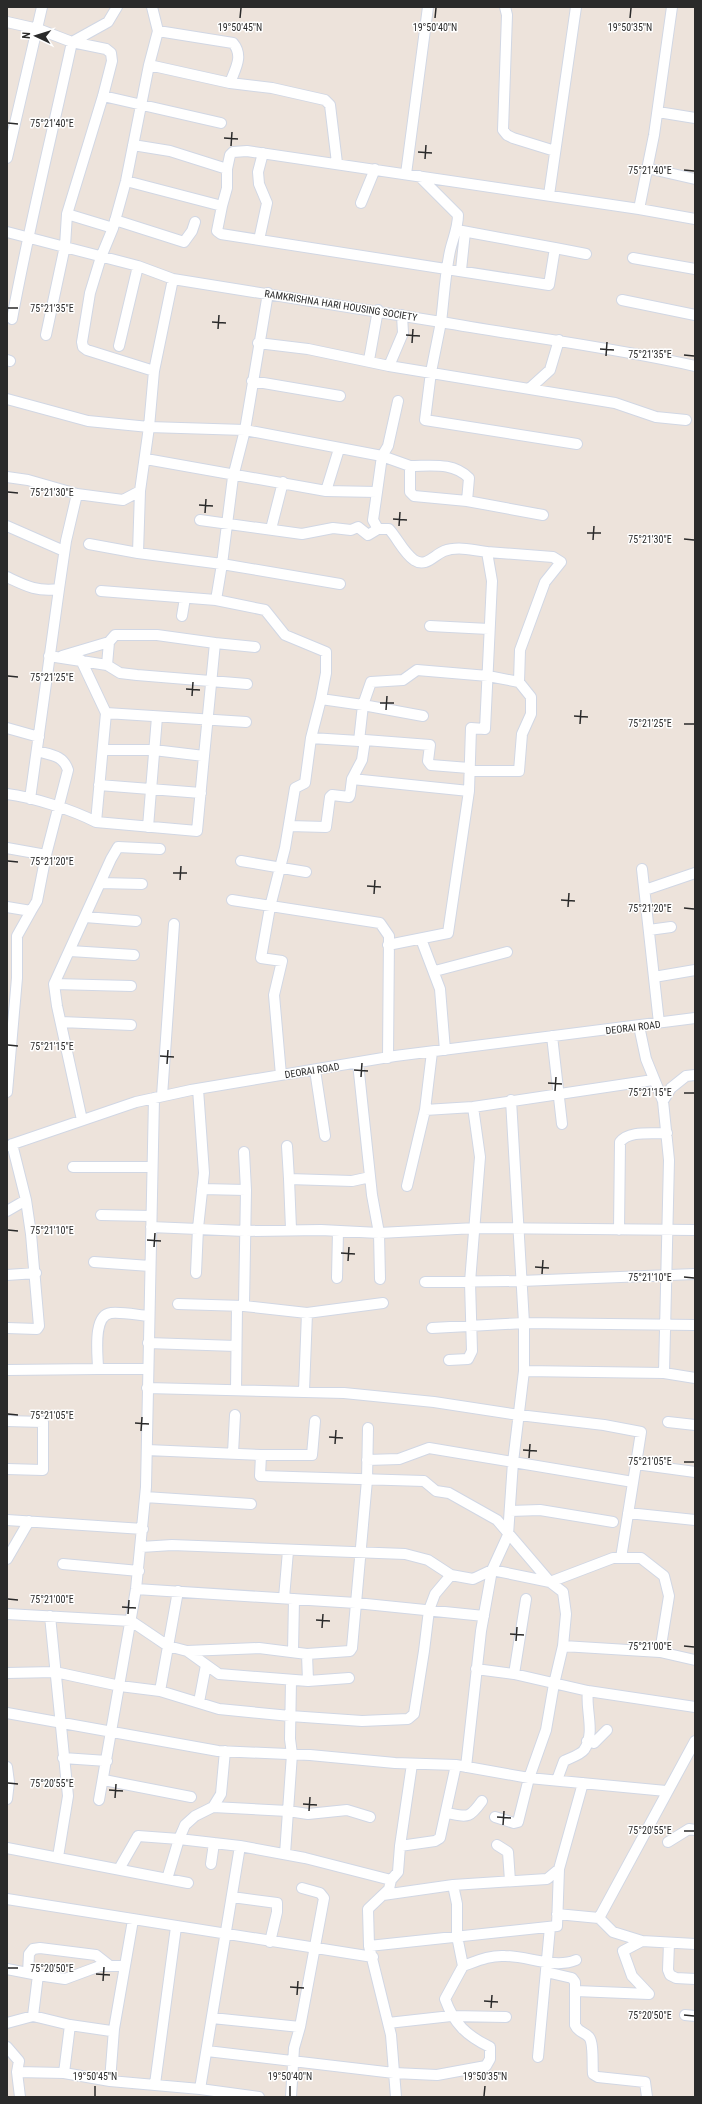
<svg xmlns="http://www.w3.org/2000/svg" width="702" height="2104" font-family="'Roboto Condensed',sans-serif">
<rect width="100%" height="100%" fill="#ede3db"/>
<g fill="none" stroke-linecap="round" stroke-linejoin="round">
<g stroke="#d1d7e4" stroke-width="12">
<path id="minor" d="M152,7L158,31L149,65L126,181L113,228L101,257L90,293L82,342L83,347L87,350L154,371
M505,7L507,15L503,130L507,135L513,138L555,151
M7,22L38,29L72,42L106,49L111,53L112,61L103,96L67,214L65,246L46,335
M158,31L233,43C244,56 235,69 230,83
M149,65L230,83L272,88L325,100L330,105L337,163
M103,96L221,123
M658,112L695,118
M133,145L170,151L227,169L230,155L233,152L247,151L639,209L654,135L672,7
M7,158L42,7
M647,168L695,179
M406,174L428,7
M419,176L458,215C458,228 453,238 450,251C445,274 444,298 441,322C526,337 611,347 695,366
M126,181L222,206L217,231L221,234L549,285L555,248L457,230
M549,195L576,7
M361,203L375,169
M222,206L227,188V169
M639,209L695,219
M67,214L113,228
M115,220L184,242L192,231L195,222
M7,232L138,266L173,279L441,322L431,372L425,420L577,444
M259,240L267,203L259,184L258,172L263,153
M555,248L586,254
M633,258L695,269
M461,270L465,232
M622,300L695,315
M12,319C29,226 52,135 72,42L108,22L117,7
M258,343L308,349L389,366L403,333L402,315
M119,346L138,266
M7,360L10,361
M369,360L378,310
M389,366L615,403L656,417L686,420
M252,381L340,396
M529,389L550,370L559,340
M7,399L88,421L149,427L154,371L173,279
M146,459L326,491L377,492L382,456L410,466V492L414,496L467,501L543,515
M410,466C432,466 453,462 469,478L467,501
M7,477L28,480L77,494L123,500L140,491
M326,491L339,449
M377,492L373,520L378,529H389C398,539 403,552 414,560C426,568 434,555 444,551C457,546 474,550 487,552L492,581L485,729L471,728L469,791L448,933L388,945
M200,520L302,534L333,528L351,530L358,527L368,535L378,529
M7,526L64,551
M271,529L283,482
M89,544L138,553L222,564L233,477L245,430L268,293
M487,552L553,557L561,562L545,582L520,650L519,682
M138,553L140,491L149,427L245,430L382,456L388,446L398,401
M7,577C26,586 37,592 59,589L30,799
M59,589L66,541L77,494
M101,591L216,600L222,564L340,584
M216,600L265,610L285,635L326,652V673L321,699
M182,616L185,598
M430,626L489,629
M215,643L255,647
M49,656L107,665
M62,656L109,642
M81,660L106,713L96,822
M106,713L246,722
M423,716L363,705L371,682L403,680L417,670L488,676L519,682L531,697V714L522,734L519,771H469
M7,728L39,737
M311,738L359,741
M103,750H154L204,756L215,643L157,635H115L109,642L107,665L120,673L137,675L247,684
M352,779L469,791
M99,785L201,793
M7,794C32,797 73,810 96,822L197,831L204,756
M289,826L326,827L330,797L332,795L349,797L350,795L352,779L362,760L365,740L430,745L428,761L431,765L469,768
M148,827L157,717
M7,848L46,855
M241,861L306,872
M642,869L659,1023
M100,883L142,884
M645,890L695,873
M232,900L380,923L389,936L388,1058
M7,907L31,911L17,936V978L7,1092
M31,911L37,901L46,855L68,770C63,755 51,755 37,751
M85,917L136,921
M649,930L671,927
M421,939L440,989L445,1050
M70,951L134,955
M435,971L507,952
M654,977L695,970
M54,984L131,986
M61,1022L131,1025
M639,1026L646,1059L663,1101
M552,1036L562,1124
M432,1052L425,1110L473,1107L653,1080
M358,1063L372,1195L379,1233L380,1279
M315,1070L325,1136
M281,1075L274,995L282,961L261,958L270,907L285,848L295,788L305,783L311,738L321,699L363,705L359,741L365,740
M162,1096L174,924
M82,1120L57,1006L54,984L111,859L118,847L160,849
M7,1146L136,1102L191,1090L395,1056L695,1018
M287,1146L289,1179
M244,1152L246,1190
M73,1167H152
M407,1186L425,1110
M202,1189L246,1190L244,1306
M7,1211L26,1200
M101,1215L151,1216
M151,1227L245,1231L321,1230L379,1233L476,1228L695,1230
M291,1229L289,1179L352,1181L370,1177
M619,1230L620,1142C629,1130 652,1134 667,1133
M94,1262L150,1266
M196,1273L198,1228L204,1173L198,1089
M7,1275L36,1273
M337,1278L338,1231
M425,1282L521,1281L695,1274
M178,1304L244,1306L307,1313L383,1303
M7,1328L37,1329L39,1326L31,1234L26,1200L12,1144
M432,1328L524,1323L695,1325
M148,1343L236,1346
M449,1360L468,1359L472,1351L470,1282L480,1157L473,1107
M98,1369H148
M7,1370L98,1369C98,1356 92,1315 111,1313C123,1312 137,1315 149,1316
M524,1371L664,1373L669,1160L663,1101L671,1088L686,1076L695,1075
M664,1373L695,1378
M147,1388L344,1393L434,1402L519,1415L604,1425L641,1432L636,1464L695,1472
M236,1390L237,1306
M304,1391L307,1313
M7,1421L43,1422V1470L7,1469
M668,1422L695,1425
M147,1450L261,1455L260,1476L424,1481L436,1491L449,1493L497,1520L550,1582L563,1592L566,1614L563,1646L554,1684L546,1730L529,1778L518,1822L514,1823L495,1817
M233,1453L235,1415
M261,1455H312L315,1421
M367,1460L399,1459L429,1448L633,1482
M145,1497L251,1504
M510,1511L540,1510L613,1522
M628,1513L695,1520
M7,1520L143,1529
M141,1547L172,1545L405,1554L428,1560L451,1575L473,1579L492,1570L550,1582L613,1558H641L664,1576L669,1596L660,1652
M621,1558L636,1464
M7,1559L29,1521
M63,1564L139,1571
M136,1589L356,1603L484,1616
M284,1598L288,1551
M7,1614L131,1621L168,1646L187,1651L219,1674L308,1681L349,1678
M50,1616L68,1796L58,1857
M563,1646L660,1652L695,1660
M187,1651L259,1648L307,1654L308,1681
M293,1652L294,1599
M307,1654L350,1651L352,1648L367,1480L368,1428
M476,1669L514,1674L588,1691L695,1707
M7,1673L55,1672L120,1686L160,1691L219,1709L290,1716L362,1721L408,1719L414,1714L424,1651L429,1610L435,1594L451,1575
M514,1674L526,1599
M160,1691L178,1591
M199,1702L206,1665
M7,1713L218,1751L310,1755L395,1763L456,1765L529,1778L666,1791
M587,1741L594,1743L607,1730
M63,1758L107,1761
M7,1767L9,1782L7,1799
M466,1767L481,1631L492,1570L508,1535L513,1462L524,1371V1323L511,1100
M104,1780L191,1797
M557,1780L564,1761C570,1758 580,1755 584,1750C596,1733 585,1709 588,1691
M99,1800L136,1589L146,1487L154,1098
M213,1807L288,1811L308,1814L347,1810L370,1817
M447,1813C468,1817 469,1819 482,1801
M668,1842L689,1829L695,1830
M497,1845L508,1852L510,1881
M400,1846L435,1841L440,1838L456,1765
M7,1848L188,1883
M285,1854L292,1754L290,1739L291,1680
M211,1864L214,1843
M119,1869L138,1836L179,1839L185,1825L195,1816L213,1807L221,1794L225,1751
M167,1879L179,1839L240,1846L305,1858L391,1880
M453,1885L547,1879L559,1869
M383,1895L453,1885L457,1904V1936L463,1966
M232,1897L277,1903V1912L270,1942
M7,1899L373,1957
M557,1914L599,1918L695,1741
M599,1918L613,1932L642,1941L695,1944
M669,1943L668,1970L670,1975L676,1978L695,1979
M369,1946L557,1926L559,1869L583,1783
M7,1969L38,1975L33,2016L7,2023
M546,1972L572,1978L575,1982V2025C578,2032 584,2032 589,2037C594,2043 592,2065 593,2074L598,2077L645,2082L647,2097
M28,1973L29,1954L33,1949L40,1948L96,1955L110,1966
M38,1975L65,1979L100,1966H125
M576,1991L649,1994L632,1976L623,1951L642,1941
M685,2015L695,2016
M33,2016L70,2025L111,2031L114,2029L133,1920
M212,2018L300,2027
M388,2023L451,2016L506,2017
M7,2047L19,2061L17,2072L64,2073L110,2081L200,2089L259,2097
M207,2051L394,2073L437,2075L486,2066L490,2059V2047C467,2036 454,2024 445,1999L463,1966C477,1961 490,1955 505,1956C528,1956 555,1969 576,1960
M538,2057L550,1927
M17,2072L20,2097
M64,2073L70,2025
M110,2081L114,2029
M155,2084L176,1927
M200,2089L240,1846
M291,2097L294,2048L300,2027L324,1898L320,1893L302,1888
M396,2097L391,2035L369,1946L368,1909L389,1889L391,1880L398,1872L400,1846L412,1764"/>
</g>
<use href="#minor" stroke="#fff" stroke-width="10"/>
</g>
<path fill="none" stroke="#2a2a2a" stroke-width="1.5" d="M240,18L241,8M435,18L436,8M630,18L631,8M8,123L18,124M224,138L238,139M231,146L232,132M418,152L432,153M425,159L426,145M684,170L694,171M8,308H18M212,322L226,323M218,329L219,315M406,335L420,336M412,343L413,329M600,349L614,350M684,355L694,356M606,356L607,342M8,492L18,493M199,505L213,506M205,513L206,499M393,519L407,520M399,526L400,512M587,533H601M684,539L694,540M593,540L594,526M8,676L18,677M186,689L200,690M192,696L193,682M380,703H394M386,710L387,696M574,716L588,717M580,724L581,710M684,724H694M8,861L18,862M173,873H187M180,880L181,866M367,886L381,887M374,894L375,880M561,900L575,901M568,907L569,893M684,908L694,909M8,1045L18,1046M160,1056L174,1057M167,1064L168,1050M354,1070L368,1071M361,1077L362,1063M548,1083L562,1084M555,1091L556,1077M684,1093H694M8,1230L18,1231M147,1240L161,1241M154,1247L155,1233M341,1253L355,1254M348,1261L349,1247M535,1267L549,1268M542,1274L543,1260M684,1277L694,1278M8,1414L18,1415M135,1423L149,1424M141,1431L142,1417M329,1437L343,1438M335,1444L336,1430M523,1450L537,1451M529,1458L530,1444M684,1462H694M8,1599L18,1600M122,1607L136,1608M128,1614L129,1600M316,1620L330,1621M322,1628L323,1614M510,1634L524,1635M516,1641L517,1627M684,1646L694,1647M8,1783L18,1784M109,1790L123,1791M115,1798L116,1784M303,1804L317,1805M309,1811L310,1797M497,1817L511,1818M503,1825L504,1811M684,1831H694M8,1968H18M96,1974L110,1975M103,1981L104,1967M290,1987L304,1988M297,1995L298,1981M484,2001L498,2002M491,2008L492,1995M684,2015L694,2016M95,2096V2086M290,2096V2086M484,2096L485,2086"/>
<g text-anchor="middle" stroke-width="3" stroke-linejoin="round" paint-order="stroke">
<g font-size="10" fill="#2a2a2a" stroke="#fff">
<text transform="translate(341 305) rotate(9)" y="4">RAMKRISHNA HARI HOUSING SOCIETY</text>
<text transform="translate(633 1027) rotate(-7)" y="4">DEORAI ROAD</text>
<text transform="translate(312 1070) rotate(-9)" y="4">DEORAI ROAD</text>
</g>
</g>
<g font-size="10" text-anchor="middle" fill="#2a2a2a" stroke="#fff" stroke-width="3" stroke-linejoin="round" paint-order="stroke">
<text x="240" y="31">19°50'45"N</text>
<text x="435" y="31">19°50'40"N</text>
<text x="630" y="31">19°50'35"N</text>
<text x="52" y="127">75°21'40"E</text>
<text x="650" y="174">75°21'40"E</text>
<text x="52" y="312">75°21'35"E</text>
<text x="650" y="358">75°21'35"E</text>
<text x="52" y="496">75°21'30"E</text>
<text x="650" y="543">75°21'30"E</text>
<text x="52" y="681">75°21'25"E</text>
<text x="650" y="727">75°21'25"E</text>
<text x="52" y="865">75°21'20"E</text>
<text x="650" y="912">75°21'20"E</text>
<text x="52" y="1050">75°21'15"E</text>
<text x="650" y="1096">75°21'15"E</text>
<text x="52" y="1234">75°21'10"E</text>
<text x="650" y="1281">75°21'10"E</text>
<text x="52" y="1419">75°21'05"E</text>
<text x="650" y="1465">75°21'05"E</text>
<text x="52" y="1603">75°21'00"E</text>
<text x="650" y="1650">75°21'00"E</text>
<text x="52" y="1787">75°20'55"E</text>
<text x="650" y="1834">75°20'55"E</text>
<text x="52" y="1972">75°20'50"E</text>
<text x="650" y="2019">75°20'50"E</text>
<text x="95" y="2080">19°50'45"N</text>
<text x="290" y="2080">19°50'40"N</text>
<text x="485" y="2080">19°50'35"N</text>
</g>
<rect width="702" height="2104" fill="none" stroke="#2a2a2a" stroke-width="16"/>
<g transform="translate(36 36) rotate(274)" stroke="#ffffff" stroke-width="3" paint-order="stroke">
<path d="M0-3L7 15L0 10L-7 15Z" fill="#2a2a2a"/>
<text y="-6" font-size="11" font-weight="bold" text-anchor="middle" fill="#2a2a2a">N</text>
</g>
</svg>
